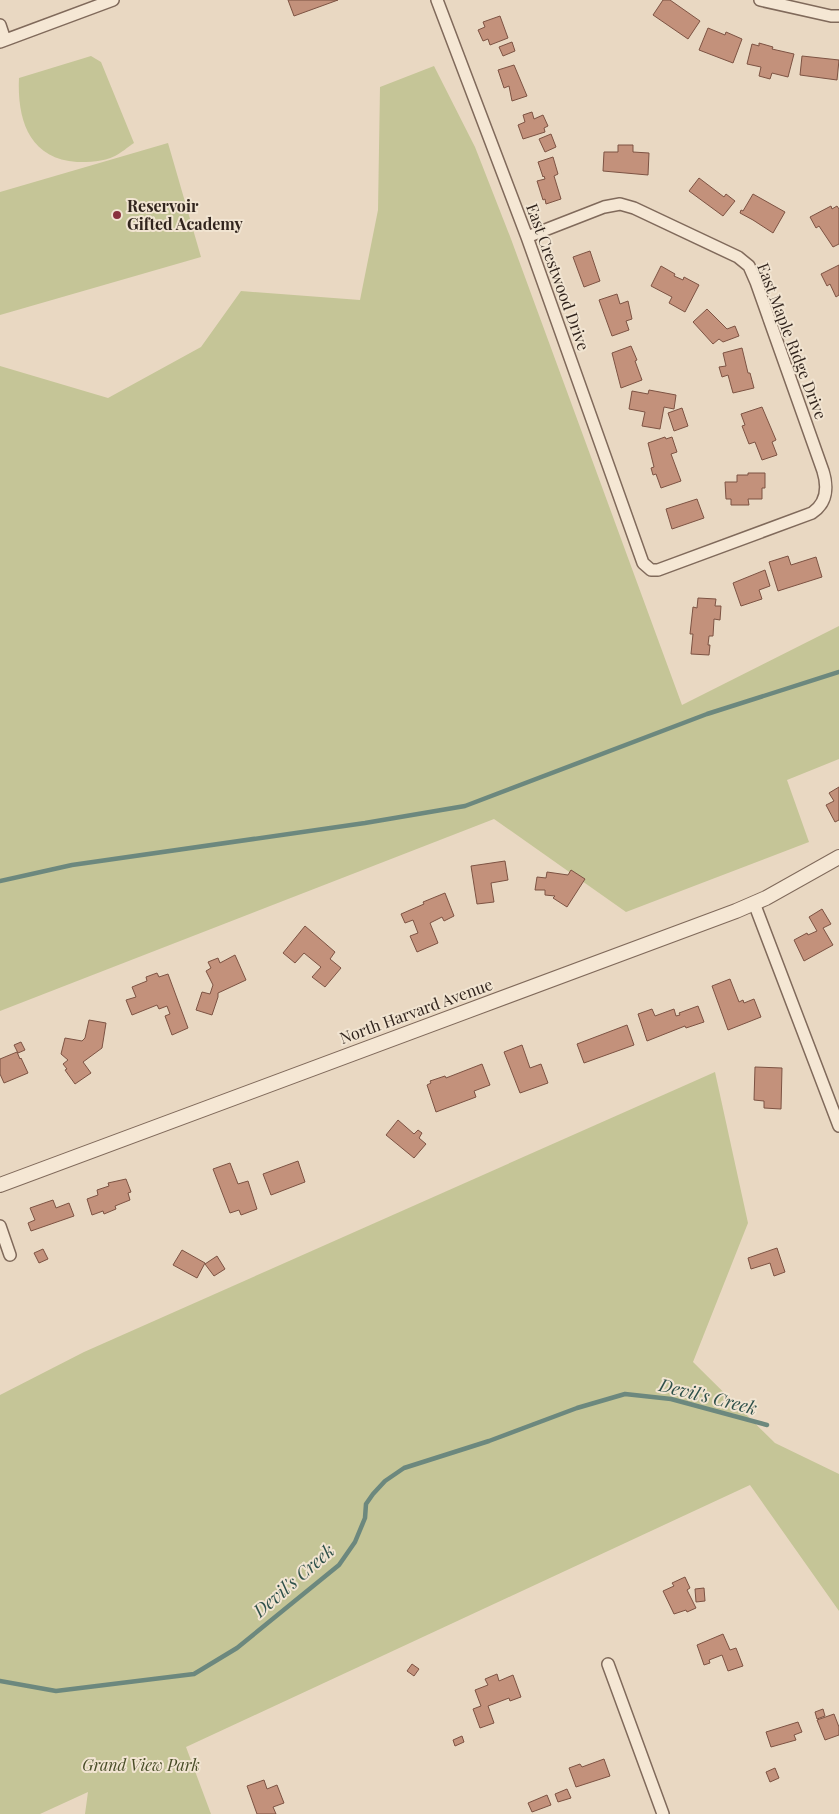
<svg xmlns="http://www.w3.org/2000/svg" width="839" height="1814" font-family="'Playfair Display',serif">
<rect width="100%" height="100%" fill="#e9d8c2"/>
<path fill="#c5c597" d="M91,56L101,62L134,143C128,147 121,153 115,156C103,162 89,162 77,162C29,159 17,119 19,78Z
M434,66L475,147L511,239L682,705L839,626V759L787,780L809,842L626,912L494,819L0,1011V366L108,398L201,347L241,291L360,300L378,210L380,87Z
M168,143L201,257L0,315V192Z
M715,1072L748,1223L693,1362L775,1443L839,1474V1611L750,1485L186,1747L211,1814H85L88,1792L40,1814H0V1395L84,1352Z"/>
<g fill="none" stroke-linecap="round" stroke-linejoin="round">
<path stroke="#6c887e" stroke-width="4.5" d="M0,881L72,865L365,823L465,806L707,714L839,672
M0,1681L56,1691L194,1674L237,1648L339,1565L355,1542L365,1518L366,1504L373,1494L385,1481L404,1468L489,1441L577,1408L625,1394L671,1399L767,1425"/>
</g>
<path fill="#c3917b" stroke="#7d5343" d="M288,0H338L294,16Z
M663,0H670L700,21L688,39L653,15Z
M500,16L508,38L490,45L488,39L483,41L478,30L485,27L483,22Z
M708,28L725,35L726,32L742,39L733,63L699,50Z
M512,42L515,51L503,56L499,47Z
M759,43L773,47L772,49L794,54L788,77L772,73L770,79L759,76L761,67L747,64L752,44L759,46Z
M802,56L839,60L837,80L800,75Z
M514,65L527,96L512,101L509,86L504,88L498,70Z
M532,112L534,119L543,115L548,126L544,128L545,132L523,139L518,125L525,122L523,115Z
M551,134L556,147L545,152L539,139Z
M618,145H633V152L649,153L648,175L603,171L604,152H618Z
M553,157L558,174L554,176L561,199L546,204L545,199L543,200L537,181L545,179L544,176L543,177L538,162Z
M699,178L724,197L726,194L735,201L723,216L689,191Z
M753,194L785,212L773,233L753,220L740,213L741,210L743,211Z
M831,206L832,209L837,206L839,209V244L833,247L819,226L816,228L810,217Z
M590,251L600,281L584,287L573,257Z
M839,265V295L836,297L830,284L827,286L821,274Z
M661,266L675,274L674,276L683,280L684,277L699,285L685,312L669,303L672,297L651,286Z
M617,294L620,304L628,301L632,319L626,321L629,330L612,336L599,300Z
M707,309L727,329L735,326L739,336L723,342L719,339L713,344L693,322Z
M631,346L637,360L635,361L642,380L621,388L612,353Z
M742,348L748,373H750L754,388L733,393L728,375L722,377L719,367L726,366L723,353Z
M649,390L676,395L674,409L664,407L660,429L642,426L645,412L629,409L632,391L648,394Z
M762,407L776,440L772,442L777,455L762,460L755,442L749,444L742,426L745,425L741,414Z
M682,408L688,426L674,431L668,413Z
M665,437L666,439L672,437L677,452L671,454L681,481L661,488L656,474L653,475L651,468L654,467L648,443Z
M748,473H765V488H762V499H748L749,505H731V499H726L725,482H737V475H748Z
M697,499L704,518L672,529L666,509Z
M788,556L791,565L816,557L822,577L778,591L769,562Z
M765,570L770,586L759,590L762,599L741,606L733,583Z
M698,598L716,599L715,606H721L720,620L714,619L713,636H709L708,645H710L709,655L691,654L693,634H690L693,607L697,608Z
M839,787V820L835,822L826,805L834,801L829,793Z
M505,861L508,880L491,883L494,902L477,904L471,866Z
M571,870L585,879L567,907L553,898L555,896L545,895V890H535L537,877L546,878L547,872L568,875Z
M445,893L454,916L444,921L442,917L430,923L438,943L417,952L410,936L418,933L413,920L405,923L401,914L424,904L423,902Z
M822,909L831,924L823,928L833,945L804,961L794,940L807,933L808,935L817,931L809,917Z
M305,926L335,952L330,959L341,968L325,987L312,977L321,967L304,953L295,963L283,953Z
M235,955L246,980L218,993V997L212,1015L196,1010L202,992L210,994L213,985L206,971L211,968L208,962L218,958L220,963Z
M157,973L159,977L168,974L188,1028L172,1035L165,1016L170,1014L167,1006L159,1009L157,1005L132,1015L126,1000L136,997L132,987L147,981L146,977Z
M730,979L739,1002L743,1000L744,1003L754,999L761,1017L728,1030L712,986Z
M698,1006L704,1022L686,1028L685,1026L647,1041L638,1014L652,1009L655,1016L674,1009L676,1016L680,1015L679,1013Z
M89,1020L106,1023L102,1048L83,1062L91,1073L75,1084L65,1070L67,1069L63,1064L68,1060L61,1054L65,1038L82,1041L85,1038Z
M627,1025L634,1045L584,1063L577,1044Z
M21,1042L25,1050L18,1053L14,1045Z
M522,1045L530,1068L541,1064L548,1083L520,1093L504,1052Z
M17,1052L20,1059L21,1058L28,1073L4,1083L0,1074V1059Z
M482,1064L490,1085L474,1091L476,1097L436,1112L427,1085L431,1083L430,1081L445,1076L446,1078Z
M755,1067L782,1068L781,1109L764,1108V1101L754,1100Z
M398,1120L414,1134L418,1130L422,1133L419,1138L426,1144L414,1158L386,1135Z
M298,1161L305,1182L271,1195L263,1174Z
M230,1163L238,1184L248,1181L257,1209L241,1215L239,1210L230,1213L213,1169Z
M126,1179L131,1192L128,1193L130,1200L115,1206L116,1209L104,1214L103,1211L92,1215L87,1199L98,1195L97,1190L109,1186L108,1183Z
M53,1200L56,1208L69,1203L74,1216L31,1231L28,1223L35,1220L30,1208Z
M777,1248L785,1272L774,1276L770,1263L751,1269L748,1258Z
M43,1249L48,1259L39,1263L34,1253Z
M182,1250L205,1263L197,1278L173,1265Z
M217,1256L225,1269L214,1276L205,1264Z
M685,1577L690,1588L687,1590L696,1608L687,1612L686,1610L674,1614L663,1591L674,1586L672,1583Z
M704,1588L705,1601L696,1602L695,1589Z
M723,1634L730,1650L736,1648L743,1666L728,1671L722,1655L709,1660L710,1663L704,1665L697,1645Z
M412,1664L419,1669L414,1676L407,1671Z
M497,1674L499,1681L513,1675L521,1697L510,1701L509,1698L488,1706L494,1723L480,1728L473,1709L481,1706L475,1690L488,1685L485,1679Z
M823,1709L825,1716L817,1719L815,1712Z
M834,1714L839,1727V1735L825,1740L817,1720Z
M798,1722L802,1732L794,1735L796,1740L771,1747L766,1732Z
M462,1736L464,1742L455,1746L453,1740Z
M604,1759L610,1776L576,1787L569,1768L580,1764L582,1767Z
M775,1768L779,1778L770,1782L766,1772Z
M264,1780L267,1789L277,1785L284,1803L273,1807L276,1814H257L247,1786Z
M567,1789L571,1798L558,1802L555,1794Z
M547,1795L551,1805L532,1812L528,1803Z"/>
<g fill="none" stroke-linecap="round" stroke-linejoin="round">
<g stroke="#806a5b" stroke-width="14">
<path id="minor" d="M437,0L527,237L643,563L651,570H658L812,513C827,503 828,487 823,471L756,282L749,266L738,257L634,208L620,204L604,207L527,237
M760,0L831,16H839
M0,25L5,40
M0,42L113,0
M754,903L839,1126
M0,1226L10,1255
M608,1664L663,1814"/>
</g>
<g stroke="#806a5b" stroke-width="16">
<path id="tertiary" d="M0,1185L736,911L766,898L839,857"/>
</g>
<use href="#minor" stroke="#f5e7d4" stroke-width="11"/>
<use href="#tertiary" stroke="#f5e7d4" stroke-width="14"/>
</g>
<circle fill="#89313d" stroke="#f1e4d1" stroke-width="2" cx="117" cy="215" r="5"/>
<g text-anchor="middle" stroke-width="4" stroke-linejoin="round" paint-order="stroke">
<g font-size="16" font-weight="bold" fill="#32251e" stroke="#f1e4d1" text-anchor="start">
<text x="127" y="212">Reservoir<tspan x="127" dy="18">Gifted Academy</tspan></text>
</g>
<g font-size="16" fill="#32251e" stroke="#f1e4d1">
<text transform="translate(558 277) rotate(70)" y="6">East Crestwood Drive</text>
<text transform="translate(792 341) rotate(69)" y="6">East Maple Ridge Drive</text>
<text transform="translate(416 1011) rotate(-20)" y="6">North Harvard Avenue</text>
</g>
<g font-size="16" font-style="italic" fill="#474c26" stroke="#f1e4d1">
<text x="141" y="1771">Grand View Park</text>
</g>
<g font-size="18" font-style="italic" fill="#2e504a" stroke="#f1e4d1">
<text transform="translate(708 1397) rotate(14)" y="6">Devil's Creek</text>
<text transform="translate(294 1581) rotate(-41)" y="6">Devil's Creek</text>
</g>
</g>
</svg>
